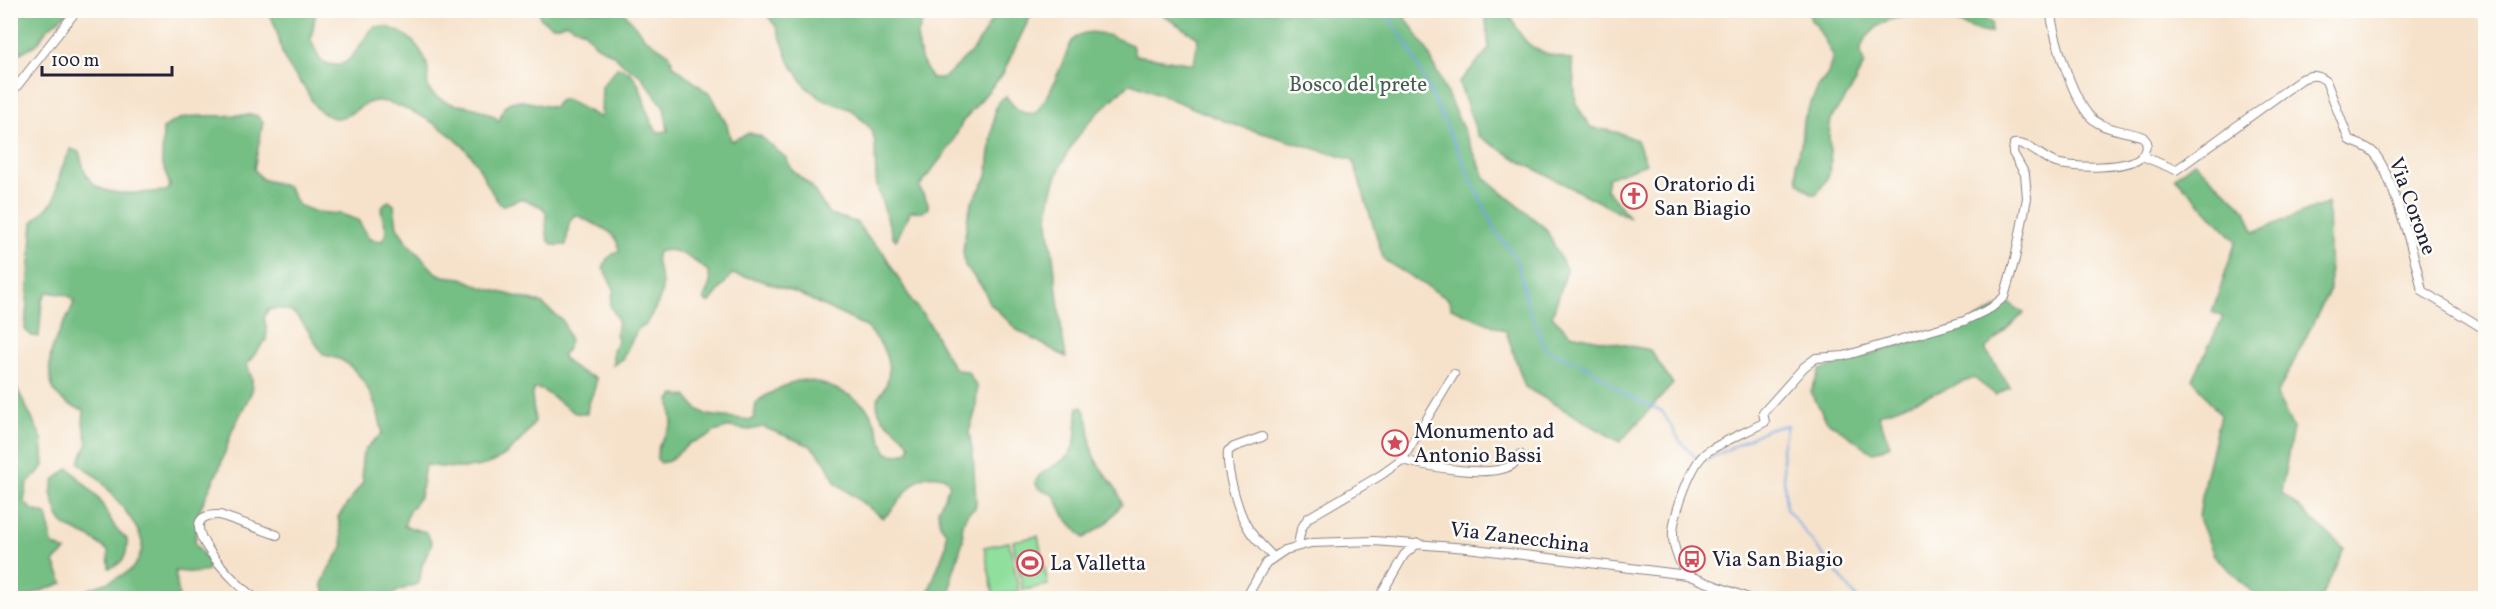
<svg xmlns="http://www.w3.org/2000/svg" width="2496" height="609" font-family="Vollkorn,serif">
<rect width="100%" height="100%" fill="#fdfcf7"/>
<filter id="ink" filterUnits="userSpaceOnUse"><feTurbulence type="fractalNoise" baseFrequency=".0167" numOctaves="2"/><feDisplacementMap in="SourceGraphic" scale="12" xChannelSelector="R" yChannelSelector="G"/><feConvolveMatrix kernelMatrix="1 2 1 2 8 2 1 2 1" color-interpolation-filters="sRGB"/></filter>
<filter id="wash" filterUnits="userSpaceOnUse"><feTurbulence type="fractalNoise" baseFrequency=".008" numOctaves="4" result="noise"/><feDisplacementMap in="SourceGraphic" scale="24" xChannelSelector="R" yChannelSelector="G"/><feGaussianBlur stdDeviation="1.35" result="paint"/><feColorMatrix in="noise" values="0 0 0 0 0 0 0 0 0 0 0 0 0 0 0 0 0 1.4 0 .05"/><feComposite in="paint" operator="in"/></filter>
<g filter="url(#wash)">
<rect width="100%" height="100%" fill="#f6e2cb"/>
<path fill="#90df9d" stroke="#59806c" stroke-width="1.5" d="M1038,536L1048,585L1023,590L1013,541Z
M1009,542L1019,591L994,596L984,547Z"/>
<path fill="#74be84" stroke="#4b7060" stroke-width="1.5" d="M11,10H70V11L47,29L37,44L11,58Z
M539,11H623L645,38L669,54L674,66L712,96L727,125L731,141L749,133L760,136L786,158L793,171L811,186L829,214L856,222L869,239L883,252L912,301L929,323L952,365L957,370L967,371L977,387L976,409L969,432L973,455L976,502L975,508L968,513L962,524L963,540L952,577L950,598H926L946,546V532L940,524L938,510L950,485L946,478C912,465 904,503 883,518L836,483L825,462L811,446L763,427L749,430L730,427L714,432L709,436L690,443L669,461L661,463L657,459C656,443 666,437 672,423L670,400L674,395L686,396L696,408L707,415L751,420L754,418L756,403C760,398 790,382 797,381C814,377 858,396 868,410C878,423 879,439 887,453L895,455L908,452L910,446C902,428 872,422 878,397C899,375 886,344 865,326L797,293L760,280L732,274L710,302L707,303L704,299L710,283L708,271C695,261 675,245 658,252C653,266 662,272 662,285C663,300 651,314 645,326L639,327L622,359L613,365V350L618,341L616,333L618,320L610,305L614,289L603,268L607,259L619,250C618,228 593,226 579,216L574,215L569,223L566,245H553L548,240C541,214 559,209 520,199L502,206C493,198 483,175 477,164C462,139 428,117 401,107C393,104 381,99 371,102C352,107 343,131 318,109C312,104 310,96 306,90C298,78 289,70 283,56C278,40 278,22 265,11H316L311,40L320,60C350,79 358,42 374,27C398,24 420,42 427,65C430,74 424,85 431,92C445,106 461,104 478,109C485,111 489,115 495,116L498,122C502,117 501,110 506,105C517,95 541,107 554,107L559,101L565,99L601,118L602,86L618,67C642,72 642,101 650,119C651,124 655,128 658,132L668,131L664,107L641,76L623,64L614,55L596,45L584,31L566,23C555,30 550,25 540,18Z
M764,11H923L925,14L917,37L921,59L931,78H944L975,48L997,11H1037L1029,19L1002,75L963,121L951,145L919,187L928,203V208L923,212L911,211L896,240L893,237L876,183L875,142L871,129L852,110L822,99L806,87L789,61L777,28Z
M1157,11H1401L1426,48L1486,179L1546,229L1567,271L1552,316L1570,334L1650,350L1673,384L1620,442L1525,387L1506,331L1451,308L1448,299L1384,260L1353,160L1232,124L1132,83C1123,87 1116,97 1108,104C1075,131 1049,176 1048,220C1048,235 1053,250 1054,265C1058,297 1060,326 1066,357L1017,330L990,303L983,288L965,266L963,251L968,216L972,202L987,177L995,110L999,101L1006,96C1014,108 1022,116 1036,113L1050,92L1071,43C1085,22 1113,37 1132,45L1135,55L1194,64L1198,38Z
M1485,11H1509C1523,49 1535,51 1572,60L1576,104L1590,127L1620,133L1637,140L1646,164L1608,178L1606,189L1630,218L1525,164L1478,136L1459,83L1489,49Z
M1808,11C1840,10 1974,4 1992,23L1991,33C1980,34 1971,27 1960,24C1932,17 1894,8 1872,32C1866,37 1861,44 1861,52C1861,56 1864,60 1864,65C1858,74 1855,84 1849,93C1844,102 1834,111 1831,120C1823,150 1843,165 1816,194H1812L1798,182L1796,162L1801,145L1803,121L1818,87L1828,74L1832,59V54L1816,25L1811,20Z
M238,115H256L263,122L254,169L262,179L288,187L298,205L316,212L341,214L358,220L369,239L381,241C397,229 369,210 389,201L394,205L397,227L406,241L435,272L443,276L462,278L481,287L541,303L563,321L570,341L566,351L562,355C569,367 583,374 596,378C597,391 587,400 587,414L575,413L541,389H534L532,396L535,422C500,470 480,472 425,465L420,497L409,511L404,526L426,532L432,543L422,565L419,583L398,591L388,598H327L322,584L329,568L343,547L338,517L363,482C360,455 360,450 382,434C380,410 366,377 346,363C340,358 331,357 324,355C307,334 301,302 268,310L264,317L267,332L266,340L247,364L252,379V391L232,431L220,467L198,513L195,543L208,561V570L198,573L175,571L179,598H70C89,587 111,584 129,571C137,566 143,551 142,542C138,524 110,490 97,477C91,472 84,469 79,462L88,443L83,423L84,410C53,402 46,384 51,353C54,336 69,319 74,302L68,295L47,292L42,300L39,337L32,336L25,330L33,222L54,201L61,170L71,149L79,152C82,161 83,171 89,179C104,200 144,192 167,191L170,186L162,162L163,129C182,110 213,118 238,115Z
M2194,162L2246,210L2254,232L2328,203L2330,289L2277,395L2293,428L2281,492L2344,548L2321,598H2258L2214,555L2199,518L2204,483L2220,415L2193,379L2223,317L2212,312L2236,241L2175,177Z
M2008,302L2024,313L1985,349L2010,387L1996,395L1974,378L1878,415L1890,445L1873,453L1826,420L1811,392L1820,370L1969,323Z
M11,376L42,439L44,466L27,484L24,502L33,510L46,514C51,522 48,534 53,545L66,551L54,562L63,583L21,598L10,589Z
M1078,407H1082C1092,422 1088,438 1093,454C1099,473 1119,484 1122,504L1106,524L1084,538L1064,516L1054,495L1039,489L1035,483C1040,468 1062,466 1070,453C1079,439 1075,422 1078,407Z
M69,468L99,499L116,529L127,539C128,554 124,564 109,568L108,551L91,538L65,526L58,516L51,493L54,480Z"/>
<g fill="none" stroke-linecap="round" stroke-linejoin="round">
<path stroke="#76a6e1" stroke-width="2" d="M1384,10L1410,49L1497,234C1525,264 1517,270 1528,305C1533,320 1540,334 1545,349L1588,367L1627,396L1662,411L1680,441L1697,459
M1702,460H1707L1768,429L1787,425L1782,449L1786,508L1857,598"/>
</g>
</g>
<g filter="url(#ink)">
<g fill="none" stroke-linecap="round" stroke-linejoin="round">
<g stroke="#8c8283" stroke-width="10">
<path id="minor" d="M10,95L77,10
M2142,156L2176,170L2302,79C2312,75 2317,74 2326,81L2349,140C2357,144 2368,146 2374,153C2391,170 2417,265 2422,291L2486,330
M1262,437L1234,447L1228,451C1226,470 1238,512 1248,528C1254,539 1265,548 1273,557
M1402,460C1427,466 1490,479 1512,465C1516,462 1518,458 1520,454
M1298,545L1301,529L1308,518L1381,475L1402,460L1454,374
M1687,575C1679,561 1672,548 1673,531C1675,512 1691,463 1707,452C1725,440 1747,432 1765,422L1763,413L1804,367L1816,358L1844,356L1964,321L1991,308L2004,297L2015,259L2027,198L2025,174L2013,153L2014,144C2029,142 2041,158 2056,163C2072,168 2131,170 2142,155C2145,152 2146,146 2147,142L2143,137C2129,131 2108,131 2095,121C2073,105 2054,37 2050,10
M255,598C240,589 162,512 220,515L277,535
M1246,598L1266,563L1285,550L1311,543L1374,541L1467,548L1687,575L1748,598
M1379,598L1404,555L1418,543"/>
</g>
<use href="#minor" stroke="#fff" stroke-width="8"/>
</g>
</g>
<defs>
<g id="church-ring" transform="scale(1.35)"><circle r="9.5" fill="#fdfcf7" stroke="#d1495b" stroke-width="1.5"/><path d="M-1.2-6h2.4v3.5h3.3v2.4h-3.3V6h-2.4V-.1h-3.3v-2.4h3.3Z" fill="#d1495b"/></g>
<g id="sight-ring" transform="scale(1.35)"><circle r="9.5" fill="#fdfcf7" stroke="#d1495b" stroke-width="1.5"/><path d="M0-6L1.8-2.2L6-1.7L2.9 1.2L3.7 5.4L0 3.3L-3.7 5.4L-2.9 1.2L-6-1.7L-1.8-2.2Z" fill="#d1495b"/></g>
<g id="bus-ring" transform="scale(1.35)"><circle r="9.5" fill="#fdfcf7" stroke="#d1495b" stroke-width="1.5"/><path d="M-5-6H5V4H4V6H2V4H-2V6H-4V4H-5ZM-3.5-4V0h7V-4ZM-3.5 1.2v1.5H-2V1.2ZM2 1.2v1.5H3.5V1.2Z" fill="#d1495b"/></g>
<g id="stadium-ring" transform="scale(1.35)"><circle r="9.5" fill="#fdfcf7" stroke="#d1495b" stroke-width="1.5"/><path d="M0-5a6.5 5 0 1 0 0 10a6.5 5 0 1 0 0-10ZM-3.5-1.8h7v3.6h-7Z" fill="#d1495b"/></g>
</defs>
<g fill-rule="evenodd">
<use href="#church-ring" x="1634" y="196"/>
<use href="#sight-ring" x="1395" y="443"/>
<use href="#bus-ring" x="1692" y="559"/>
<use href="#stadium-ring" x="1030" y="563"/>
</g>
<g text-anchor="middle" stroke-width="5" stroke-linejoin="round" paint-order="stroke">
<g font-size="21" fill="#435b58" stroke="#fdfcf7">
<text x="1358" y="91">Bosco del prete</text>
</g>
<g font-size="21" fill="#22223b" stroke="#fdfcf7" text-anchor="start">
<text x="1654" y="191">Oratorio di<tspan x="1654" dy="24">San Biagio</tspan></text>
<text x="1414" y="438">Monumento ad<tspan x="1414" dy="24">Antonio Bassi</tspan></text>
<text x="1712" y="566">Via San Biagio</text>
<text x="1050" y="570">La Valletta</text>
</g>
<g font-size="21" fill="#22223b" stroke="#fdfcf7">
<text transform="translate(2413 206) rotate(70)" y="7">Via Corone</text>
<text transform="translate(1520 537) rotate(7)" y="7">Via Zanecchina</text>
</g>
</g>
<rect width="2496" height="609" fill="none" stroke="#fdfcf7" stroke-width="36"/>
<path d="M42 66v9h130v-9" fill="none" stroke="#22223b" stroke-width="3"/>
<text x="51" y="66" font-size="18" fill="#22223b" stroke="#fdfcf7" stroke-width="4.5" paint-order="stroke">100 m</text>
</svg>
